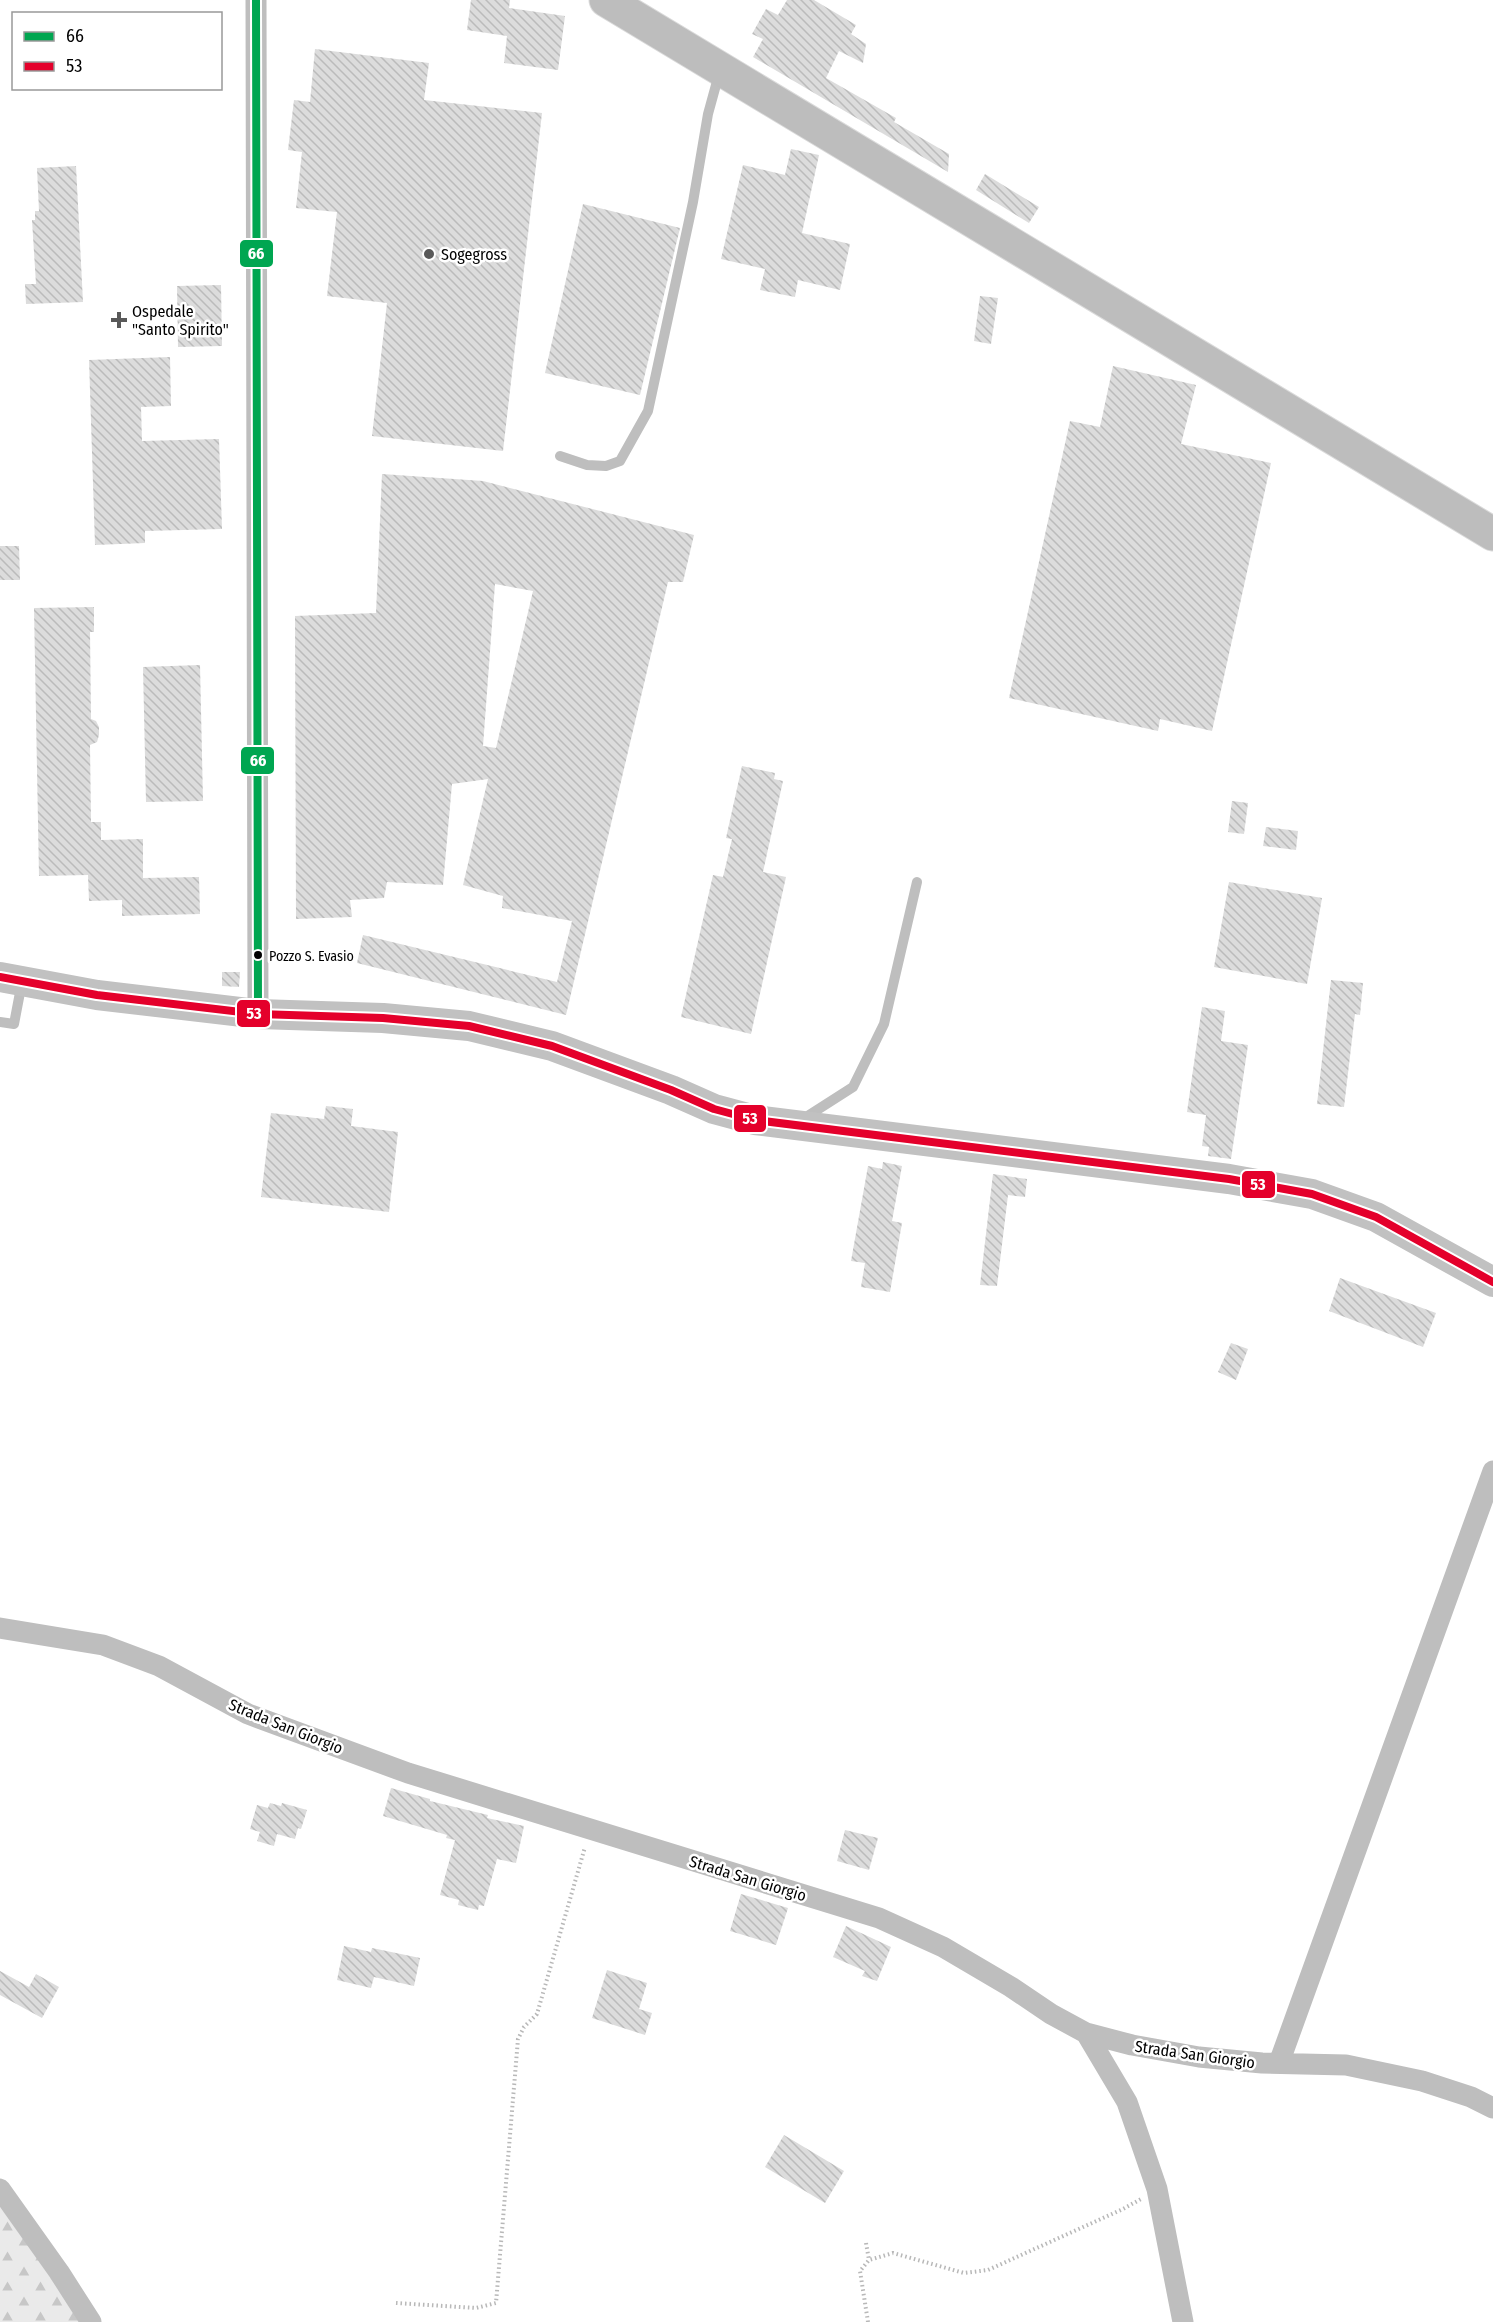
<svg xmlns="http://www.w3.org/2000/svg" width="1493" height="2322" font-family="'Fira Sans Condensed',sans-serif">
<defs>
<pattern id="forest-firs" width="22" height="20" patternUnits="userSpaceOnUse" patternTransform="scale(1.5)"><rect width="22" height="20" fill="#eaeaea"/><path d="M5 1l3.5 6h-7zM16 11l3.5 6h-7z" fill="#c7c7c7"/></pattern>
<pattern id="building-back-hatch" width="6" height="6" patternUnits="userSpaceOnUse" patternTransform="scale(1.5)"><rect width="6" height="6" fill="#dcdcdc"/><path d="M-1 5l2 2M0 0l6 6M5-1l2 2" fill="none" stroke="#bbb"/></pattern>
</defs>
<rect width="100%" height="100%" fill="#fff"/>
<path fill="url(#forest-firs)" d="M0,2207L54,2280L80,2322H0Z"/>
<path fill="url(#building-back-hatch)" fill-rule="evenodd" d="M471,0H510L509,8L565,16L558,70L504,63L507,36L467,30Z
M787,0H814L856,25L851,34L866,44L863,63L839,51L826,78L896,118L894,122L949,154L948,172L753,57L763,39L752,34L766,9L778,15Z
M315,49L429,63L424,100L542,113L503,451L372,436L387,303L327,296L337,212L296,208L302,152L288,150L294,100L310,102Z
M791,149L819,155L802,233L850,244L840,290L798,280L795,297L760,290L765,269L721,259L743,165L785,175Z
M76,166L83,302L26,304L25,284H36L32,220H35V211H39L37,168Z
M985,174L1039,207L1029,223L976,190Z
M583,204L680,228L640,395L545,373Z
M221,285L222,346L178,347L177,286Z
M980,296L998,298L991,344L974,341Z
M170,357L171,406L141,407L142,441L219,439L222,529L145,531V543L95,545L89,360Z
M1113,366L1196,385L1181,444L1271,463L1212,731L1160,719L1158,731L1009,698L1070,421L1100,427Z
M382,474L483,481L694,535L683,582H668L566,1015L357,963L363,935L557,982L572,921L502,908L503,896L463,885L488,779L452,784L443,885L387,882L384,898L350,900L352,917L296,919L295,616L376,613ZM495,584L533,591L496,748L483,746Z
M0,546H19L20,580H0Z
M94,607V632H90L91,719L96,721L99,727V735L97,742L90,745L91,822H101V840L143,839V878L199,877L200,914L122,916V900L89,901L88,875L39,876L34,608Z
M200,665L203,801L146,802L143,667Z
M742,766L775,773L774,779L783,781L763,872L786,877L751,1034L681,1017L713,875L723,877L732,839L726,838Z
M1232,801L1248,803L1244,834L1228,832Z
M1266,827L1298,831L1296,850L1263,846Z
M1229,882L1322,898L1307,984L1214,967Z
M222,972H240L239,987L222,986Z
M1331,980L1363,983L1360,1015L1355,1014L1344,1107L1317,1104Z
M1202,1007L1225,1011L1221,1041L1248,1045L1231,1159L1208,1156L1209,1147L1202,1146L1206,1115L1187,1112Z
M326,1106L353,1109L351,1126L398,1132L389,1212L261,1197L271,1113L324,1119Z
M883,1162L902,1166L892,1221L902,1223L890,1292L861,1287L865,1263L851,1261L868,1166L882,1169Z
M993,1174L1027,1179L1025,1197L1008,1195L997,1286L980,1285Z
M1340,1278L1436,1313L1423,1347L1329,1311Z
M1231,1343L1248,1349L1236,1380L1218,1372Z
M391,1788L430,1799V1801L488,1815L487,1818L524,1826L516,1863L497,1859L484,1906L479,1905L478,1910L458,1905L459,1900L440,1895L455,1840L446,1838L447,1835L383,1816Z
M270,1803L281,1806L282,1803L307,1810L301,1829L298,1828L295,1839L277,1834L274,1846L257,1841L260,1832L250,1829L257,1805L268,1808Z
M845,1830L878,1838L869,1870L837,1861Z
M741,1894L788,1908L776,1945L730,1931Z
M846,1926L891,1947L877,1981L862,1976L865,1971L833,1957Z
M344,1946L371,1952L372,1948L420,1958L414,1986L374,1977L371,1988L337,1980Z
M607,1970L647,1983L639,2009L652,2013L645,2035L592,2018Z
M0,1971L29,1987L36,1974L59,1987L42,2018L0,1995Z
M784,2135L844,2171L825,2203L765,2167Z"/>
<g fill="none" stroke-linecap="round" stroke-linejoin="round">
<g stroke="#dbdbdb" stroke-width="35">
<path id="primary" d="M606,0L1493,534"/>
</g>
<path stroke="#b8b8b8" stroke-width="4" stroke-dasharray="1.5 3" stroke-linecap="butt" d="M866,2243L869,2260
M396,2303L476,2308L496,2303L518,2039L524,2027L537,2014L585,1847
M868,2322L860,2271L869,2260L893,2253L964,2273L988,2270L1123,2209L1141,2199"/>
<path stroke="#bebebe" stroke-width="10" d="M560,456L587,465L606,466L620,461L648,411L693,202L708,114L719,74
M0,1022L14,1024L22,982
M803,1119L853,1087L884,1024L917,882"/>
<path stroke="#bebebe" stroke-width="21" d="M256,0L258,1014
M0,1628L103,1645L159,1666L248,1714L408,1773L879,1918L943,1947L1011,1987L1051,2014L1086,2033L1132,2045L1199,2057L1262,2063L1346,2065L1422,2081L1471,2097L1493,2108
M1086,2033L1127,2102L1157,2189L1183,2322
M1279,2063L1493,1471
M0,2189L59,2272L91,2322"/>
<path stroke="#c1c1c1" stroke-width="30" d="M0,977L97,995L258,1014L383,1018L469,1026L552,1046L671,1090L714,1109L755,1120L1229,1179L1312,1194L1376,1217L1493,1282"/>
<use href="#primary" stroke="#bdbdbd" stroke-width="33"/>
<g stroke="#fff" stroke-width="12">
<path id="bus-1" d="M256,0L258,1014"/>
</g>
<g stroke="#fff" stroke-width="12">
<path id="bus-2" d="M0,977L97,995L258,1014L383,1018L469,1026L552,1046L671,1090L714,1109L755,1120L1229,1179L1312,1194L1376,1217L1493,1282"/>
</g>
<use href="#bus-1" stroke="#00a651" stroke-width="8"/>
<use href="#bus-2" stroke="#e4002b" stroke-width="8"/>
</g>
<g fill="#595959" stroke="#fff" stroke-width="2">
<circle cx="429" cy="254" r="6"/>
<path d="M116 311h6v6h6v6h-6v6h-6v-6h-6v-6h6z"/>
</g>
<circle fill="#000" stroke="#fff" stroke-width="2" cx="258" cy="955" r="5"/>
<g text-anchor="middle" stroke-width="5" stroke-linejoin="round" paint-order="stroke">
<g font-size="14" fill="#000" stroke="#fff" text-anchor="start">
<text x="269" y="961">Pozzo S. Evasio</text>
</g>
<g font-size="16" fill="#000" stroke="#fff" text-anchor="start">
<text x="441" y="260">Sogegross</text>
<text x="132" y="317">Ospedale<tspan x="132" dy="18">"Santo Spirito"</tspan></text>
</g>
<g font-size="16" fill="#000" stroke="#fff">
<text transform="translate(286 1726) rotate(22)" y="6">Strada San Giorgio</text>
<text transform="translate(748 1878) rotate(17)" y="6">Strada San Giorgio</text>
<text transform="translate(1195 2054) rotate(8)" y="6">Strada San Giorgio</text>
</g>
</g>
<g stroke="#fff" stroke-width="2">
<rect x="239" y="239" width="35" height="29" rx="6" fill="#00a651"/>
<rect x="240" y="746" width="35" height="29" rx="6" fill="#00a651"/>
<rect x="236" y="999" width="35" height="29" rx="6" fill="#e4002b"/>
<rect x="733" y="1104" width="34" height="29" rx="6" fill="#e4002b"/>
<rect x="1241" y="1170" width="35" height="29" rx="6" fill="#e4002b"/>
</g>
<g font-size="16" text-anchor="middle" font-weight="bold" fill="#fff">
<text x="256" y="259">66</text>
<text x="258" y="766">66</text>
<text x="254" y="1019">53</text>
<text x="750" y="1124">53</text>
<text x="1258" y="1190">53</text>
</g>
<rect x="12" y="12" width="210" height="78" fill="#ffffff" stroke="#999999" stroke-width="1.5"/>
<rect x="24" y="32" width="30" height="9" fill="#00a651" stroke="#999999" stroke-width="1.5"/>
<text x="66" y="42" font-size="18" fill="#000000">66</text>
<rect x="24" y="62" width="30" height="9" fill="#e4002b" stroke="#999999" stroke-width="1.5"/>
<text x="66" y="72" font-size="18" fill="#000000">53</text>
</svg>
